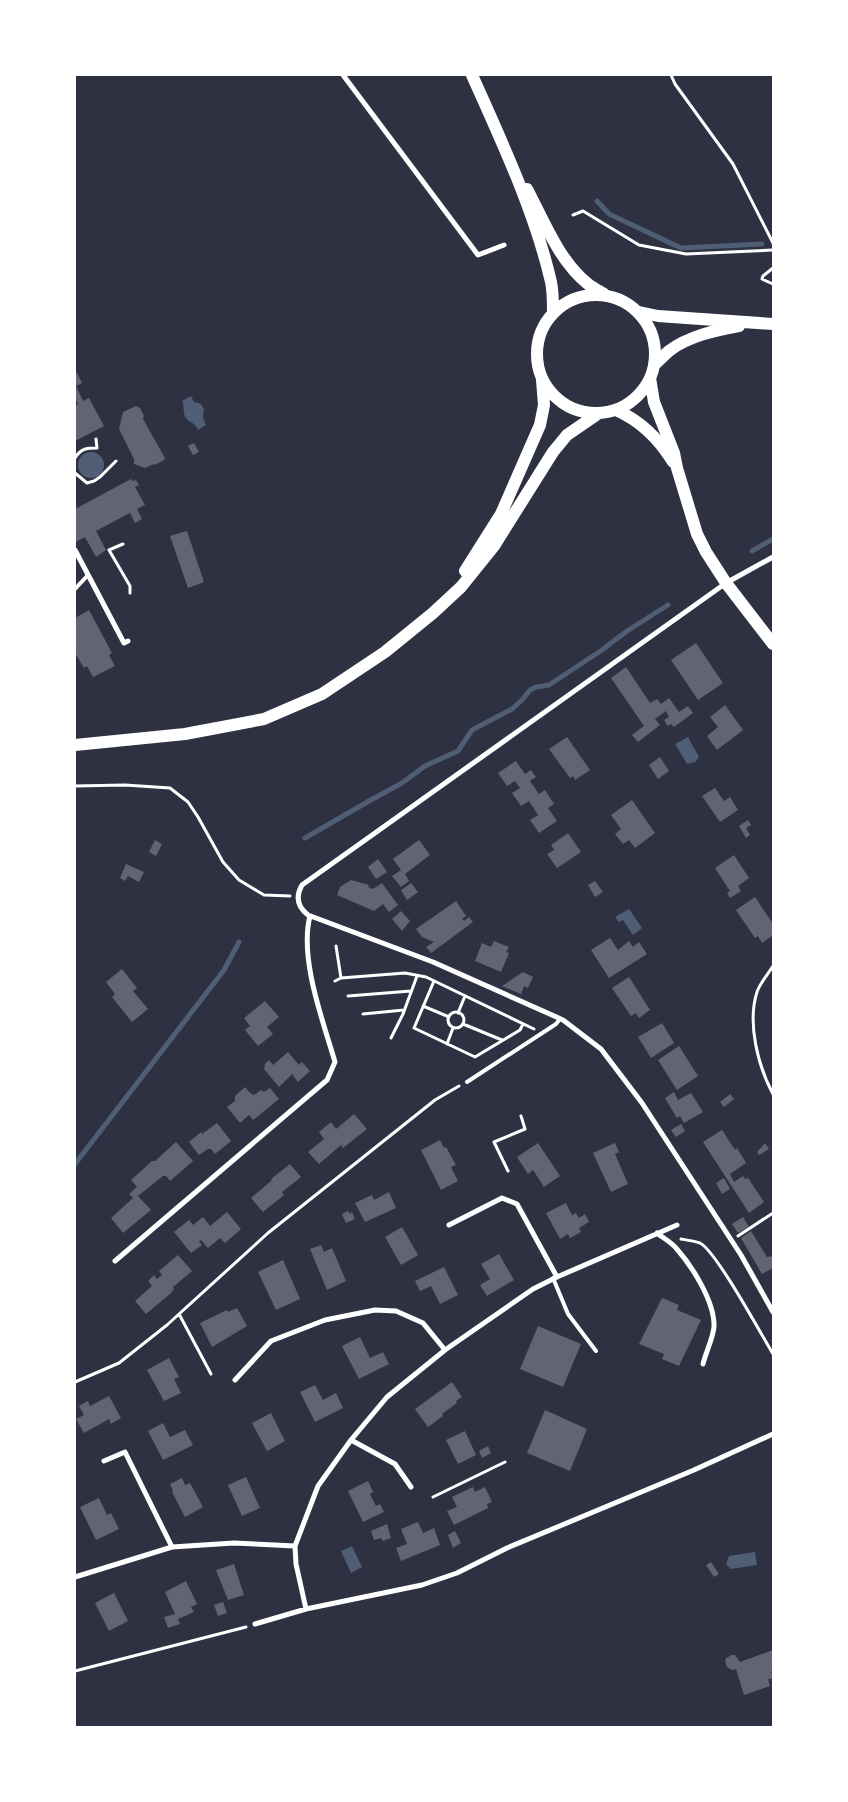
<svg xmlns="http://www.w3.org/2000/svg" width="848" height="1802" font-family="Ubuntu,sans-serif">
<rect width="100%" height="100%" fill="#2d3142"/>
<path fill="#4f5d75" d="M191,396L194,402L201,404L204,409L203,418L206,425L198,430C193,420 190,424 186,418C182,412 185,407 182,401Z
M78 465a13 13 0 1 1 26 0a13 13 0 1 1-26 0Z
M688,737L699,757L695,762L687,764L675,744Z
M629,909L642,928L633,935L623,920L619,922L615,917Z
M352,1546L362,1567L351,1573L341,1551Z
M755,1552L757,1565L731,1569L726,1564L729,1556Z"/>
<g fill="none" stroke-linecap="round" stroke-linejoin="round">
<path stroke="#4f5d75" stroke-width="5" d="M597,201L609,214L681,248L762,244
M752,551L773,539
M305,838L369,801L402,783L425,766L458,751L472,730L512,709L522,700L530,690L536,687L549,685L602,650L627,631L668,605
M75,1164L224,970L239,942"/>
</g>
<path fill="#626471" d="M75,369L82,383L76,386L83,401L89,398L104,426L75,441V406L78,404L75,398Z
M136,406L140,408L144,416L143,419L165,458L164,460L155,465L154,464L145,468L134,464V459L119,429L123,412Z
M194,443L199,452L193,455L188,446Z
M131,479L133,481L136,480L139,485L135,487L145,505L137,509L142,519L135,523L130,513L96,531L106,550L96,557L85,537L76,542L75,540V509Z
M187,531L204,582L188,588L170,536Z
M89,610L112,653L109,655L115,666L93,677L87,666L84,668L75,653V618Z
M696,643L723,683L698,700L671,660Z
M626,667L650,703L657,699L661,704L669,698L679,712L688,706L693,713L674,727L671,724L668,726L664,720L669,717L666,711L655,719L660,725L638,742L632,735L644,726L611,678Z
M725,705L743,730L717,750L707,736L718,727L710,717Z
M567,737L590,770L575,780L573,776L570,778L549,749Z
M660,757L669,771L658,779L649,765Z
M516,761L525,774L531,770L536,777L530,781L539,794L545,790L554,804L548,808L557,821L539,833L530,820L538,815L529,801L521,806L512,793L520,788L515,781L507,786L498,773Z
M715,788L724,801L730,797L738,810L720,822L702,796Z
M632,800L655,833L635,848L629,840L623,844L615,834L621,829L611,815Z
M748,820L751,825L746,828L750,835L746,838L739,826Z
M568,833L581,852L557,868L547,854L554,850L551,845Z
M155,840L162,844L156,856L149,852Z
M419,840L430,855L405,874L409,881L401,887L392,876L401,870L393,859Z
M734,855L749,878L738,886L741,891L730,898L727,893L730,891L715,868Z
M378,859L387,872L376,879L368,867Z
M126,864L144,872L139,882L128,876L125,881L120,878Z
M351,880L369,885L368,887L373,889L382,883L398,905L389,912L383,904L374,911L337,895L340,887Z
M595,881L603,892L595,897L588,885Z
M411,883L418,892L407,900L401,890Z
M755,897L773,924V935L762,943L758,936L755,938L736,910Z
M456,901L466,916L462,919L464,921L469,917L473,922L431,953L426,947L434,942L422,937L416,929Z
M401,911L410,921L402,931L392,919Z
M610,938L618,950L629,941L633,947L639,942L647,954L609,978L591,950Z
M494,941L509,947L506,952L509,953L501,972L475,961L482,943L491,947Z
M122,969L137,988L133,991L148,1009L132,1022L112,997L115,994L106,982Z
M523,972L533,977L528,988L524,986L521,994L502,986Z
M629,977L650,1010L639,1018L636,1013L631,1016L612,988Z
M265,1001L279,1017L267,1027L273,1034L258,1046L245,1030L250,1026L244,1018Z
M662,1023L674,1043L651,1058L638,1037Z
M679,1046L698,1076L677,1090L658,1060Z
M288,1052L299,1065L302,1062L310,1071L298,1082L292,1074L279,1087L264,1069L265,1064L269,1060L273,1065Z
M245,1087L250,1093L254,1095L261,1090L264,1092L270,1088L279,1099L253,1120L249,1115L240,1123L227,1107L235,1101V1096Z
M674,1092L678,1100L691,1093L703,1112L684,1123L680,1116L677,1118L665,1098Z
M730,1094L734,1099L724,1107L720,1102Z
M354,1114L367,1129L343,1148L341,1145L319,1164L308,1152L324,1139L319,1132L331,1122L336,1129Z
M217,1123L231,1141L215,1154L211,1149H208L199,1155L189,1142L201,1132L202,1134Z
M681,1124L685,1131L676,1137L671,1130Z
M722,1130L735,1150L737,1148L746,1163L730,1174L734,1182L743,1176L745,1179L748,1178L764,1202L749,1213L703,1142Z
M440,1140L444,1148L446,1147L456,1165L451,1167L458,1181L441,1190L421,1150Z
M176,1142L193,1161L170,1181L166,1176H163L138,1196L151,1210L123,1233L111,1218L133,1198L129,1194L137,1187L131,1180L152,1161H155Z
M538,1143L560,1176L544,1187L533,1170L528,1174L517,1157Z
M615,1143L619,1152L615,1154L628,1184L611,1192L593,1153Z
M765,1143L769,1149L759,1155L757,1152Z
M290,1164L301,1177L282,1192L284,1195L263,1212L251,1198L272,1180L271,1179Z
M724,1178L730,1189L722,1194L716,1183Z
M389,1192L396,1208L365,1222L355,1203L372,1195L374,1200Z
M566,1203L572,1215L576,1213L579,1218L585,1214L589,1222L579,1228L581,1232L570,1238L568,1234L560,1239L546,1213Z
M348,1211L350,1214L352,1212L355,1219L346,1223L342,1214Z
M227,1212L241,1229L225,1243L220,1238L208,1248L201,1240L199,1241L202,1245L191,1253L174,1232L189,1220L193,1225L203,1217L210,1226Z
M743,1217L749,1227L738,1233L732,1224Z
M402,1227L418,1255L401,1265L385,1237Z
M751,1231L767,1257L773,1256V1268L762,1274L741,1238Z
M321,1245L324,1252L332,1248L346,1281L327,1290L310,1249Z
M499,1254L514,1280L487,1296L480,1285L490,1279L481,1264Z
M178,1255L192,1271L173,1287L174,1289L170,1294L146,1314L135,1301L152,1286L148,1281L154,1275L157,1279L162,1275L159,1271Z
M283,1260L300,1299L276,1310L258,1272Z
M444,1267L458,1295L440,1304L431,1286L420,1291L415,1281Z
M662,1298L679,1305L677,1310L701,1320L679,1366L662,1359L664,1354L639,1344Z
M237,1308L247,1326L212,1347L200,1323L227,1310L228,1312Z
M538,1326L581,1344L563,1387L520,1369Z
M360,1337L370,1358L383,1352L389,1364L359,1379L342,1346Z
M169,1358L179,1377L174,1379L181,1393L164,1401L147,1370Z
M452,1382L462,1397L456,1401L457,1403L442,1414L443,1416L428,1427L415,1409Z
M315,1385L323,1400L336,1393L343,1408L315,1422L300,1392Z
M109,1396L121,1418L111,1424L109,1419L84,1433L76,1419L84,1415L79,1406L88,1401L90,1406Z
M545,1410L587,1429L570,1471L527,1453Z
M271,1413L285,1441L267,1451L252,1423Z
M163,1423L170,1437L185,1430L193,1445L163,1460L148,1431Z
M465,1431L476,1455L458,1464L446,1440Z
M488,1446L491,1453L482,1458L479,1451Z
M246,1477L260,1508L242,1516L228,1485Z
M182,1478L185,1485L190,1483L203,1507L185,1517L172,1492L173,1491L170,1484Z
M368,1481L373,1492L370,1494L376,1506L380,1504L384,1512L363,1522L348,1491Z
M473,1487L475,1492L485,1487L492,1502L487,1504L488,1508L454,1525L447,1511L457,1507L452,1497Z
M99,1498L107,1515L111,1513L119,1529L96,1540L80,1507Z
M418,1522L423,1533L434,1528L440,1545L401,1561L396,1548L407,1544L401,1529Z
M387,1524L391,1538L383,1541L381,1538L374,1540L371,1531Z
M455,1531L461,1543L453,1548L448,1535Z
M711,1562L719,1574L714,1577L706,1565Z
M234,1564L244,1595L228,1600L216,1570Z
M186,1581L197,1604L191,1607L194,1612L178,1619L180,1624L168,1628L164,1617L175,1614L165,1592Z
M114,1593L128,1621L109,1631L95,1603Z
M223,1602L227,1613L218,1616L214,1605Z
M773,1650V1671L771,1672L773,1677L771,1679H768L770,1686L744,1695L736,1669L732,1670L727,1667L725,1661L726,1658L732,1655H735L740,1662Z"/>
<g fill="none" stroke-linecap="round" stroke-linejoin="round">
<path stroke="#fff" stroke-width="3" d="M671,75L675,84L733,164L773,243
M573,215L583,211L639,245L686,254L773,250
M773,268L763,276L762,279L773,284
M75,458C81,448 87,448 97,448L96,439
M75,473L87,483L94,481L100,477L116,461
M123,544L109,550L130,586V593
M75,786L125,785L170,788L188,802L198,817L223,862L239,880L264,895L290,896
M336,946L341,978
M773,966C768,974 760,983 757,992C747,1023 758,1066 773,1094
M335,981L341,978L405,973L426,977L534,1029
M434,981L414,1028L475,1057L520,1030L523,1024
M348,996L411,991
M423,1006L449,1017
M448 1020a8 8 0 1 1 16 0a8 8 0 1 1-16 0Z
M458,1013L465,996
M363,1014L404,1010
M463,1024L502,1040
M391,1038L403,1014L417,976
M447,1044L453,1028
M508,1171L494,1142L525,1129L521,1116
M738,1236L773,1213
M681,1239C687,1240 694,1241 700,1243C716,1251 761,1334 773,1354
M179,1314L211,1374
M75,1382L119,1363L167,1325L268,1233L435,1100L459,1086
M433,1497L505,1462
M75,1671L246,1627"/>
<path stroke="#fff" stroke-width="4" d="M75,589L88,575
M467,1082L556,1024L560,1019
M553,1278L568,1314L596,1351"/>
<path stroke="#fff" stroke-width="5" d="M343,75L478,255L504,245
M75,550L124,643L128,641
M773,557L726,583L302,885C295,897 298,907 308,915L433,962L552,1015L563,1020L601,1049L642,1103L741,1255L773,1312
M449,1225L502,1198L517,1204L557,1277
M657,1233C663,1238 671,1242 676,1248C692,1266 715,1302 714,1327C713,1338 706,1352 703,1364
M115,1261L327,1080L335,1062C323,1021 299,958 310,916
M235,1380L271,1341L325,1320L375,1310L396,1311L423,1323L445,1350
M351,1440L395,1464L411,1487
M104,1461L125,1452L172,1547
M75,1577L172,1547L234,1543L295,1546
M306,1609L296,1564L295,1546L318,1486L351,1440L387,1397L445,1350L533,1289L557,1277L677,1225
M255,1624L306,1609L422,1585L457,1573L507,1548L694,1470L773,1434"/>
<path stroke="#fff" stroke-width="12" d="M472,75C501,140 535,212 551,282C553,291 553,302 553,312
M527,189C544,221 559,261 588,284C593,288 599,291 604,294
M537 354a59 59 0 1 1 118 0a59 59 0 1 1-118 0Z
M639,312L658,316L773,324
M655,364C660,360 664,355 669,351C688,336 717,330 739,326
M650,378L654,402L674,453L677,468L697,534L706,552L726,583L773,644
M616,410C641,421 659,439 673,462
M465,571L501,514L540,425L544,405L542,380
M75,745L185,734L264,719L322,694L385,652L433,613L461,587L494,546L553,452L567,435L599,413"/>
</g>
<rect width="848" height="1802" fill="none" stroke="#ffffff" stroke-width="152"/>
</svg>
